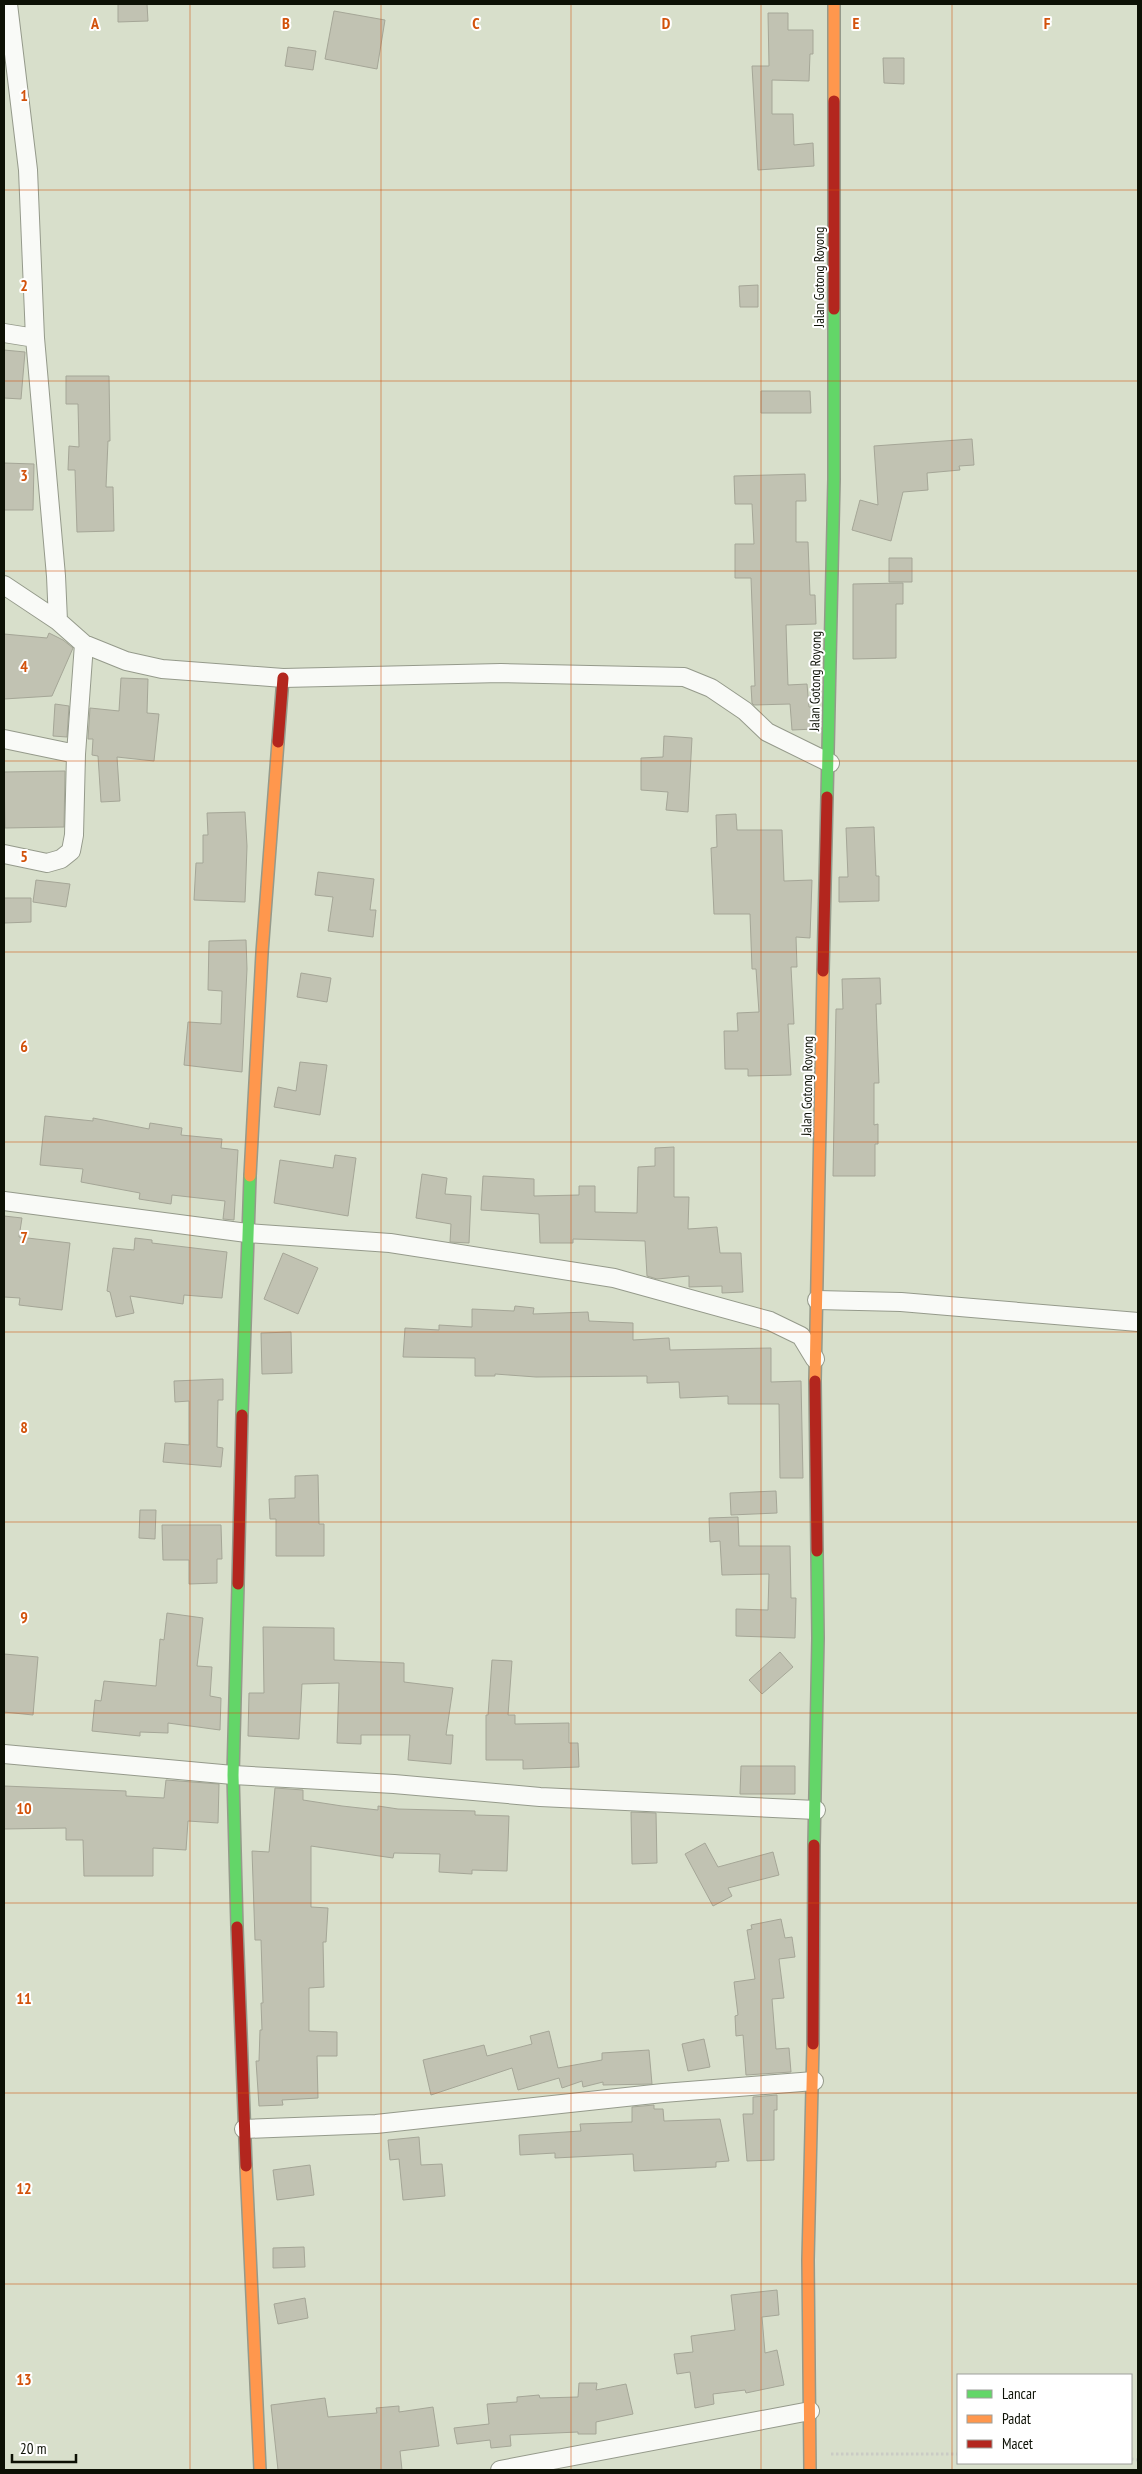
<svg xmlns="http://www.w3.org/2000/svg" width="1142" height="2474" font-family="'PT Sans Narrow',sans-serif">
<rect width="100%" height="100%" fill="#d8dfcb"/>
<path fill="#c1c2b2" stroke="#a5a697" d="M118,4H147L148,21L118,22Z
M334,11L385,20L377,69L325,59Z
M768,13H788V30H813V54H810L809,81L772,80V114H793L794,145L813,143L814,166L758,170L752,66H769Z
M288,47L316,51L313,70L285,66Z
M883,58H904V84L884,83Z
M758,285V307H740L739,286Z
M4,350L25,352L21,399L4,398Z
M66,376H109L110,441H108L106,487H113L114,531L77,532L75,470H68L69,446L79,447L78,404H66Z
M761,391H810L811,413H761Z
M972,439L974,465L959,466L960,470L927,473L928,490L903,492L891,541L852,530L860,500L878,505L874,446Z
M4,463L34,464L33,510H4Z
M805,474L806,501H796V542H808L810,595H815L816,624L786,625L788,685L807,684L809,707H815V729L792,730L790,704L754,705L752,703L751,686H755L751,578H735V544H754L752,504H735L734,476Z
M889,558H912V582H889Z
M903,583V604H896V658L853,659V584Z
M49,633L63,640L73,648L52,696L4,699V634L47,638Z
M121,678L148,679L147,713L159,714L154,761L117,757L120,801L101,802L98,756L92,755L93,739H88L90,708L119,711Z
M55,704L69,706L67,737L53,736Z
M664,736L692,738L688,812L666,810L668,792L641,790V758L663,757Z
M65,771L64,827L5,828L4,772Z
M245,812L247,846L245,902L194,900L196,863H203V835H208L207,813Z
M736,814L737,830H782L784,881L812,880L810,938L796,937L797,967H791L794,1024H788L791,1075L748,1076V1069H725L724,1031H738L737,1013L759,1012L756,969H752L750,914H714L711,848L717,847L716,815Z
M874,827L876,876H879V901L839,902V877H848L846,828Z
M318,872L374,879L370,910H376L373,937L328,931L333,897L315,895Z
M36,880L70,884L66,907L33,902Z
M4,898H31V922L4,923Z
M246,940L247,969L242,1072L184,1065L188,1022L221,1024L222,991L208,990L209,941Z
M301,973L331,978L327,1002L297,997Z
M880,978L881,1004H876L879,1083H874V1125L878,1124V1144H875V1176H833L836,1009H843L842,979Z
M300,1062L327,1065L320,1115L274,1107L278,1087L296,1091Z
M45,1116L93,1121V1118L149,1129L150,1123L182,1128L181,1135L222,1139L221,1148L238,1150L234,1220L223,1219L225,1201L172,1195L171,1204L139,1199L140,1193L81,1182L83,1169L40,1165Z
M674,1147V1197H689L688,1229L717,1227L720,1253H741L743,1292L722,1293V1286L689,1287V1276L657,1279L647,1276L645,1241L573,1239V1243H540L539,1214L481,1210L483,1176L534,1179V1196L579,1195V1186H595V1212L637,1213L638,1167L655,1166V1148Z
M335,1155L356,1158L348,1216L274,1203L280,1160L333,1168Z
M422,1174L447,1178L445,1194L471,1196L469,1243L450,1242L451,1224L416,1218Z
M4,1216L22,1218L19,1237L70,1243L62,1310L19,1305L20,1298L4,1297Z
M135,1238L152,1240V1243L227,1252L222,1298L184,1295L183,1304L130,1296L134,1313L116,1317L110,1292L107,1291L113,1248L134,1250Z
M283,1253L318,1268L298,1314L264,1299Z
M515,1306L534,1308L533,1314L588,1312L589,1321L633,1323V1340L669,1338L670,1350L771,1348V1382L801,1381L803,1478H780L779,1404H728V1396L680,1398L679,1382L647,1383V1376L536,1377L495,1374V1376H475V1358L403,1357L405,1328L439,1330V1325L472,1327V1309L514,1311Z
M291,1332L292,1373L262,1374L261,1333Z
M223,1379V1400H218L217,1447L223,1448L221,1467L163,1462L165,1443L189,1445V1401L175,1402L174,1381Z
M318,1475L319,1524H324V1556H276V1519H270L269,1499L295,1498V1476Z
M776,1491L777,1513L731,1515L730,1493Z
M140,1510H156L155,1539L139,1538Z
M738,1517L739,1546H790L791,1598H796L795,1638L736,1636V1609L768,1610L769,1574L722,1575L720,1541L710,1542L709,1518Z
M162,1525H221L222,1559H217V1583L189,1584V1560H163Z
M167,1613L203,1618L197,1666L212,1667L210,1696L221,1698L220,1730L168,1723V1733L140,1732V1736L92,1731L95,1700L101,1701L104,1681L156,1686L160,1639L164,1640Z
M263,1627L334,1628V1660L404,1663V1682L453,1688L446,1735H453L451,1764L408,1760L410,1735H361V1744L337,1743L339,1683L302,1684L299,1739L248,1736L249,1693H264Z
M780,1652L793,1667L762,1694L749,1680Z
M4,1654L38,1657L33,1715L4,1712Z
M492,1660L512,1661L508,1715H515V1724L569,1723V1743H578L579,1767L523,1769V1760H486V1715H488Z
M741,1766H795V1794H740Z
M166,1780L219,1784L218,1823L188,1821L186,1850L153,1848V1876H84L83,1840H66V1828L4,1829V1786L126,1791V1796L164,1798Z
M275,1788L303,1790V1800L342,1806L378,1810V1806L398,1809L475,1811V1815L509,1816L507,1871L472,1870V1874L439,1872L440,1854L394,1853L393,1858L311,1846V1907L328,1908L326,1942H323L324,1987L309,1988V2031L337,2032V2056H317L318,2098L282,2100L283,2105L259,2106L256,2061H259L260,2030H262L261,2003H263L261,1940H255L252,1851L269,1852Z
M631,1812L656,1813L657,1863L632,1864Z
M705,1843L718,1867L773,1852L779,1875L728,1888L732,1896L713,1906L685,1854Z
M781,1919L785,1938L792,1937L795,1957L779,1959L784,1998L772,1999L776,2049L789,2048L791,2072L746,2075L743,2035L736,2036L735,2016L738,2015L734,1982L755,1979L747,1930L752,1929L751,1925Z
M549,2031L558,2068L602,2060V2053L649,2050L652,2084L603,2085V2082L583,2087L582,2081L562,2088L559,2078L518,2090L512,2068L431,2095L423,2060L484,2045L487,2056L532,2044L530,2036Z
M704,2039L710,2067L688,2071L682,2044Z
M777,2095V2110H774V2160L747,2161L743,2114H753V2097Z
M654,2105V2109H663L664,2121L720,2119L729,2161L716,2162V2167L634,2171L633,2154L555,2158V2153L520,2155L519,2135L581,2131L580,2124L632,2122V2107Z
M419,2137L421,2165L442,2164L445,2196L403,2200L399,2159L390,2160L388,2140Z
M310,2165L314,2195L277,2200L273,2170Z
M304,2247L305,2267L273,2268V2248Z
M777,2290L779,2315L762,2317L765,2353L777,2350L784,2385L746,2393L745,2390L713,2394L714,2404L695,2408L690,2372L677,2374L674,2354L693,2352L691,2336L735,2330L731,2295Z
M305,2298L308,2318L278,2324L274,2304Z
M579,2383H597L596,2390L626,2384L633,2414L596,2422V2434H578V2432L510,2435L511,2446L491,2448L490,2440L457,2444L454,2428L489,2424L487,2404L517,2402V2397L539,2395L540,2398L578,2397Z
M325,2398L328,2417L377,2413L376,2408L399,2406V2412L433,2407L439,2446L400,2451L402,2470H278L271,2405Z"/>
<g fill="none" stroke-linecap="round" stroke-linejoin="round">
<g stroke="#959a8b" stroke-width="20">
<path id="street" d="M8,4L28,170L35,338L56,576L58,621
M4,333L35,338
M4,585L58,621L84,644L126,661L162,669L283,678L501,673L684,677L711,688L745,711L767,732L830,763
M4,739L76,754
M4,854L47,863L61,859L71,851L74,835L76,754L84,644
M4,1201L247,1233L390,1243L614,1278L770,1321L801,1336L815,1359
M817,1300L901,1302L1138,1322
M4,1754L233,1775L394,1784L540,1797L816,1810
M244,2129L376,2124L663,2093L814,2081
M500,2470L810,2411"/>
</g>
<g stroke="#959a8b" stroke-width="14">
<path id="fast" d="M827,797L834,479V309
M242,1415L250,1176
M814,1845L818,1638L817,1551
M237,1927L233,1775L238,1584"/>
</g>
<g stroke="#959a8b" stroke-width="14">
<path id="slow" d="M834,4V101
M250,1176L262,953L278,742
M815,1381L823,971
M246,2166L260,2470
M810,2470L808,2260L813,2044"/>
</g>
<g stroke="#959a8b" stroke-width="14">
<path id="jam" d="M834,101V309
M278,742L283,678
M823,971L827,797
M815,1381L817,1551
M238,1584L242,1415
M237,1927L246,2166
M813,2044L814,1845"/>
</g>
<path stroke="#c9cbc5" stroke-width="3" stroke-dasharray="2.5 2.5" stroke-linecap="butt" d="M831,2454H958
M1131,2459L1138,2460"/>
<use href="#street" stroke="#f9faf7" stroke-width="18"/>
<use href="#fast" stroke="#63d668" stroke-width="11"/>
<use href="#slow" stroke="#ff974d" stroke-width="11"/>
<use href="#jam" stroke="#b3261e" stroke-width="11"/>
</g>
<path fill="none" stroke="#d2520b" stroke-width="1" stroke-opacity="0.55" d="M190,4V2470M381,4V2470M571,4V2470M761,4V2470M952,4V2470M4,190H1138M4,381H1138M4,571H1138M4,761H1138M4,952H1138M4,1142H1138M4,1332H1138M4,1522H1138M4,1713H1138M4,1903H1138M4,2093H1138M4,2284H1138"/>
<g text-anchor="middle" stroke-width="4" stroke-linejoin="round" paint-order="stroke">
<g font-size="14" fill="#0d1105" stroke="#fff">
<text transform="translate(819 277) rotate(-90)" y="5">Jalan Gotong Royong</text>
<text transform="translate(815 681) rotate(-89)" y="5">Jalan Gotong Royong</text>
<text transform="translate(807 1086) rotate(-89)" y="5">Jalan Gotong Royong</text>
</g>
</g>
<g font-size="16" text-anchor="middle" font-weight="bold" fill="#d2520b" stroke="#fff" stroke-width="4" stroke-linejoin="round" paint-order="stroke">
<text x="95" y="29">A</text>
<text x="286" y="29">B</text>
<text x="476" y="29">C</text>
<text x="666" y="29">D</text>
<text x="856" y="29">E</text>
<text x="1047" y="29">F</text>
<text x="24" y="101">1</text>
<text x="24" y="291">2</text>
<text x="24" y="481">3</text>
<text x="24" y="672">4</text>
<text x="24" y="862">5</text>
<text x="24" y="1052">6</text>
<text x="24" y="1243">7</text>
<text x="24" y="1433">8</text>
<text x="24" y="1623">9</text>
<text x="24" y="1814">10</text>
<text x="24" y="2004">11</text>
<text x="24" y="2194">12</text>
<text x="24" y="2385">13</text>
</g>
<rect width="1142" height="2474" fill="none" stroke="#0d1105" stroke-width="10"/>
<rect x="957" y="2374" width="175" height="90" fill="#ffffff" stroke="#9ea09b"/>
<rect x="967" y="2390" width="25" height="8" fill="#63d668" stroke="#9ea09b"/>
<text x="1002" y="2399" font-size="15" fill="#0d1105">Lancar</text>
<rect x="967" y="2415" width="25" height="8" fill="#ff974d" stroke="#9ea09b"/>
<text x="1002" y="2424" font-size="15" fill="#0d1105">Padat</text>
<rect x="967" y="2440" width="25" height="8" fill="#b3261e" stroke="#9ea09b"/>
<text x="1002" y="2449" font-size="15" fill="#0d1105">Macet</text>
<path d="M12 2454v8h64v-8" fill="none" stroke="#0d1105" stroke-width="2.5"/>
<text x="20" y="2454" font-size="15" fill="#0d1105" stroke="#ffffff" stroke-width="4" paint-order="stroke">20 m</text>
</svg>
